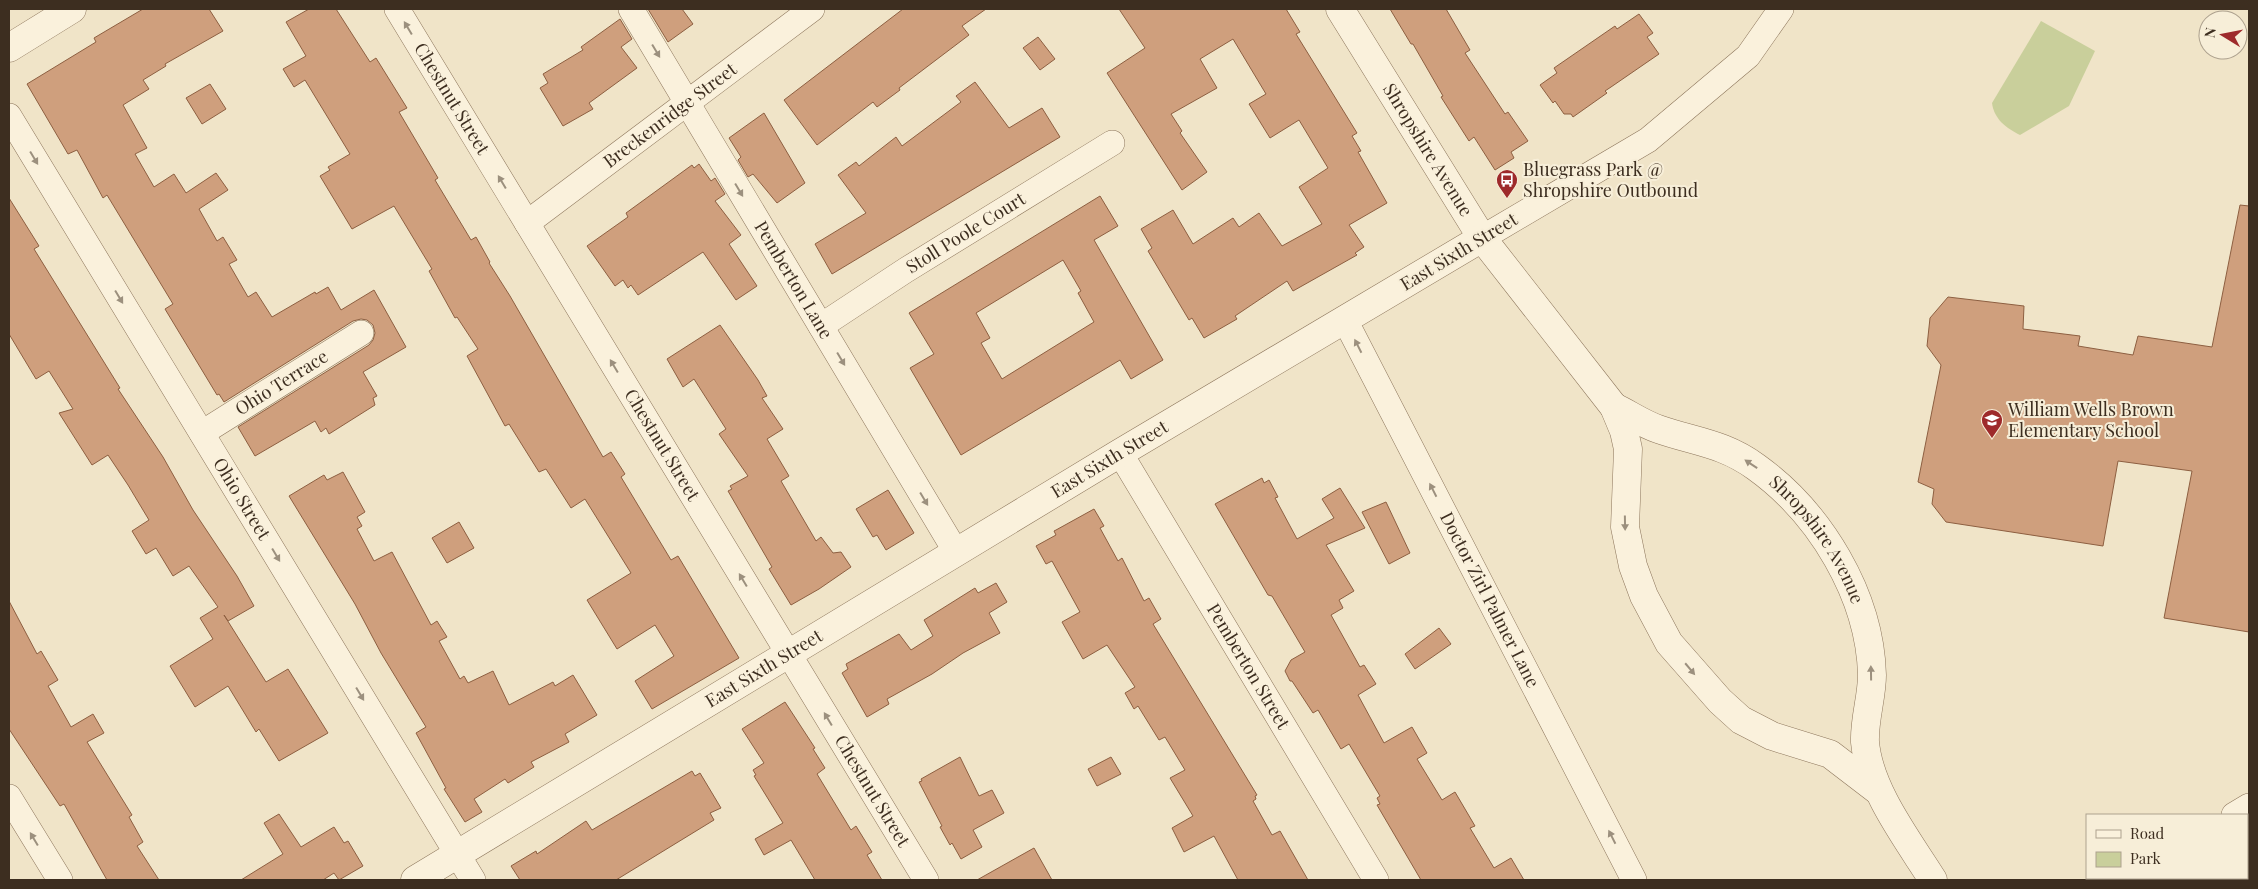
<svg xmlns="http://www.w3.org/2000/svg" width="2258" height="889" font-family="'Playfair Display',serif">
<rect width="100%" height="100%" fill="#f0e4c8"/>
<path fill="#c9cf9b" d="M2041,21L2095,51L2069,106L2020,135C2006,128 1994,119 1992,103Z"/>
<path fill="#cf9f7d" stroke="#8d5f41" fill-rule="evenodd" d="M143,9H209L223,31L165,64L166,66L143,80L149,89L123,105L147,148L135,154L154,187L174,174L186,193L216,173L228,190L199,209L217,241L223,237L237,260L229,264L248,297L256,292L272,317L315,292L316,294L328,287L341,310L374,290L406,347L363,372L377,396L373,398L375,405L329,434L326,428L321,432L315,421L255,456L238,427L369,345L373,340L375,333L373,325L367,320L361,319L353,321L224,402L219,394L217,395L165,309L173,304L107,195L103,198L77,150L68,154L27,84L96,42L94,38Z
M309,9H336L370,62L376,58L407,108L399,112L438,178L435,180L471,240L476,237L490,262L489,263L510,296L603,457L611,452L625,474L621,477L671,560L678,556L739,658L652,709L635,681L674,656L655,625L617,649L587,600L631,573L585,499L571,508L546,469L539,472L509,424L505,426L467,356L478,349L457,317L455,318L429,271L432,269L394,206L352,229L320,176L330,170L328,167L350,154L305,80L294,87L283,69L306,56L286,22Z
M648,9H682L693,24L668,42Z
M903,9H986L962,26L969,35L899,88L900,90L877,107L873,102L817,145L784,100Z
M1119,9H1286L1300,32L1296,34L1357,133L1352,136L1361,151L1358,152L1387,203L1349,225L1364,247L1355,253L1357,255L1293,291L1287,281L1235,316L1237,319L1204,338L1192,318L1189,320L1148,251L1152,248L1141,229L1173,210L1193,244L1233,218L1239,227L1259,213L1282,246L1322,224L1299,187L1328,168L1299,120L1270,138L1249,104L1266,94L1233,39L1200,59L1217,88L1171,114L1182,131L1180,133L1207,172L1182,190L1107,73L1145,48Z
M1390,9H1446L1470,50L1465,53L1505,114L1508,112L1528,141L1511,152L1514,158L1495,170L1474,137L1469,141L1441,97L1443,96L1413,44H1411Z
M1639,14L1653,33L1647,37L1659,54L1611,87L1605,91L1607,93L1573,117L1571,114H1564L1555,101L1553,103L1540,85L1557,73L1554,68L1615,26L1617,29Z
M620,19L632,39L621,47L637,68L589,103L593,109L563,126L540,88L548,83L543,74L583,50L581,47Z
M1038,37L1055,59L1040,70L1023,48Z
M975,82L1009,128L1042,108L1060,137L832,274L815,244L866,213L838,175L856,162L859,166L896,137L902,146L961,102L956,96Z
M210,84L226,109L202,124L186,98Z
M764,113L805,183L777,203L753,174L748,177L738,160L741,157L729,138Z
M699,164L711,181L715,178L725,194L715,201L741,235L729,244L757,286L736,300L703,252L638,295L631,285L628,288L623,280L615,286L587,246L628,217L626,213L692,165L694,168Z
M1100,196L1118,226L1094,240L1163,360L1131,379L1120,360L961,455L910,368L934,354L909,313ZM1063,260L1081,291L1078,293L1094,322L1002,379L981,343L990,338L976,313Z
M9,198L39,246L34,249L120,388L118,389L163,457L193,510L237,576L254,606L228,621L224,615L266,682L288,669L328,733L279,761L259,729L256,732L228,686L195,707L170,666L213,639L200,618L218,607L189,566L173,576L156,548L146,554L132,531L149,520L128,485L108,455L92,465L59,413L73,409L49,371L36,379L9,334Z
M2240,205L2249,206V632L2164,618L2192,471L2118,461L2103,546L1946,522L1932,504L1934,489L1918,482L1941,365L1927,346L1930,318L1948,297L2024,306L2023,329L2080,336L2078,346L2133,355L2138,336L2212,347Z
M720,325L758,380L767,396L762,398L783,429L767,439L789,476L781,481L816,541L821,537L833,553L841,552L851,567L819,589L791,605L769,569L772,567L728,491L732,489L730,486L748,476L719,434L726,429L694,379L683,387L667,359Z
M343,472L365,512L357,517L362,526L357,529L374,561L392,552L431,625L437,621L447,637L439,641L460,679L464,676L468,683L493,671L509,705L553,682L555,686L573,675L597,715L565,734L569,742L531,762L534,767L508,783L505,779L474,799L482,812L465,822L444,789L446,788L416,733L426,727L381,653L355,604L289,496L324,475L327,480Z
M1262,478L1264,483L1269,480L1278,497L1275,498L1297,539L1334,518L1322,499L1340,488L1365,528L1326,545L1354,591L1339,600L1343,608L1331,615L1360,667L1364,665L1376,684L1358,695L1384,743L1412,727L1427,753L1417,759L1442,800L1455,792L1475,826L1470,828L1494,868L1511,858L1524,880H1421L1377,805L1380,804L1377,798L1380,796L1349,744L1341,749L1318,710L1313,713L1292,681H1290L1285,671L1291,660L1305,652L1272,596L1268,595L1215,504Z
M888,490L914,533L886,550L877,535L873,537L856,509Z
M1386,502L1410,553L1389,564L1362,512Z
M1094,509L1104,526L1100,528L1118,561L1122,558L1144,601L1149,598L1161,619L1153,624L1257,795L1255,796L1256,799L1253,801L1272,835L1280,831L1308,880H1238L1214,836L1184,852L1172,828L1193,816L1170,778L1185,770L1165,737L1159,740L1138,706L1134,709L1125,693L1135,687L1107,645L1083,659L1062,622L1080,612L1052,561L1046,564L1036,546L1056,535L1054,531L1056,530Z
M459,522L474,548L447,563L432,538Z
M996,583L1007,602L989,613L1000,633L963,653L932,674L887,699L889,704L867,717L842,673L848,669L846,664L899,634L911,650L933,636L924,620L975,588L978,593Z
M9,601L37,654L41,651L58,680L48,686L71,727L93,714L104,733L87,742L132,815L129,817L143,842L137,846L159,880H107L64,804L60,806L9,729Z
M1439,628L1451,644L1415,669L1405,654Z
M785,702L815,748L813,749L825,768L817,774L851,830L856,826L872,852L867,855L882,880H815L791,840L764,855L755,839L783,823L754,776L756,775L753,770L764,763L742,729Z
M960,757L979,796L992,790L1004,813L973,830L982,847L961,859L952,843L950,845L940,827L942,826L919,782L922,781L921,779Z
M1111,757L1121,774L1097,786L1088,769Z
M692,771L695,776L700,773L721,808L710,813L714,820L616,880H520L511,866L536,851L537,854L586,821L592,830Z
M279,814L301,847L334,827L344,843L348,841L363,866L339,880L334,873L323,880H241L283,854L264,823Z
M1034,848L1052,880H977Z"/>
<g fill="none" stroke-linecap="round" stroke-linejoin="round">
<g stroke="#8d765c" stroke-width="26">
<g id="minor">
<path id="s1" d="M397,9L926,880"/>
<path id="s2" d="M631,9L956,552"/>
<path id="s3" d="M9,116L473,880"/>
<path id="s4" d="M527,223L812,9"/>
<path d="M1482,238L1648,140L1748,56L1781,9"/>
<path id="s5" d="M1345,320L1634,880"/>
<path id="s6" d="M821,326L906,270L1112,143"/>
<path id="s7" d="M202,433L361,333"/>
<path id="s8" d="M1120,453L1376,880"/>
<path d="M9,797L60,880"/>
<path d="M2234,815L2249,806"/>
<path d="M2247,836L2249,840"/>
<path d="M2127,880L2131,878"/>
</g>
</g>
<g stroke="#8d765c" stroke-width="29">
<g id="tertiary">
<path id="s9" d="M1340,9L1482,238L1614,407L1624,431L1628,449L1625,527L1633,566L1644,596L1669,643L1720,701L1741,720L1772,736L1830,754L1877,790"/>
<path d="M9,48L72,9"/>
<path id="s10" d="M1614,407C1629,414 1643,424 1658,429C1695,442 1723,443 1756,467C1820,513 1870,595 1872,675C1872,697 1864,720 1865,742C1869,790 1908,840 1933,880"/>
<path id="s11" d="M415,880L1120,453L1482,238"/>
</g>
</g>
<use href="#minor" stroke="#faf1dc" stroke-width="25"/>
<use href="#tertiary" stroke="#faf1dc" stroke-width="28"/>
</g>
<defs><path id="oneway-solid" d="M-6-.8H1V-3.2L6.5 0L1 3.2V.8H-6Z" transform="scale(1.25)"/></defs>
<g fill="#9c907e">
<use href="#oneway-solid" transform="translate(408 28) rotate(-121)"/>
<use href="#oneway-solid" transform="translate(656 51) rotate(59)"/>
<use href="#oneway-solid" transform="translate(34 158) rotate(59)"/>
<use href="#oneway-solid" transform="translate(502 182) rotate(-121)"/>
<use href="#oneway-solid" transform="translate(739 190) rotate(59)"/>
<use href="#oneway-solid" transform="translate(119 297) rotate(59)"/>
<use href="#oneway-solid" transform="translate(1358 346) rotate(-117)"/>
<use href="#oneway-solid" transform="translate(841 359) rotate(59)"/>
<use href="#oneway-solid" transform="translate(614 366) rotate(-121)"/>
<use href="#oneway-solid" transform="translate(1751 464) rotate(-146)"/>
<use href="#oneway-solid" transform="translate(1433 490) rotate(-117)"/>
<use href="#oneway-solid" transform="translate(924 499) rotate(59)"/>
<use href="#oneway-solid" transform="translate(1625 523) rotate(89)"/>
<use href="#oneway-solid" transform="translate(276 555) rotate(59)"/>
<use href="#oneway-solid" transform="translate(743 580) rotate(-121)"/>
<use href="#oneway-solid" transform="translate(1690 669) rotate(50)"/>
<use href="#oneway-solid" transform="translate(1871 673) rotate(-91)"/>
<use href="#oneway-solid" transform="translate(360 694) rotate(59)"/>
<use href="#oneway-solid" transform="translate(828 719) rotate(-121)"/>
<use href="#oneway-solid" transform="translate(1612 837) rotate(-117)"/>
<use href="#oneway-solid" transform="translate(34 839) rotate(-121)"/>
</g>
<defs>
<g id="bus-pin" transform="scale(1.125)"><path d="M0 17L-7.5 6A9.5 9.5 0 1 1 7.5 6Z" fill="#9e2a2b" stroke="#f7eed8"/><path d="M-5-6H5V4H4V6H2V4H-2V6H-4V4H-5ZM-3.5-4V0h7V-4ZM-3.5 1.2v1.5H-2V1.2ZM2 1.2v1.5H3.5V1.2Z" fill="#fff"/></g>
<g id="school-pin" transform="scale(1.125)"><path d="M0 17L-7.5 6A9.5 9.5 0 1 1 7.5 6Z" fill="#9e2a2b" stroke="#f7eed8"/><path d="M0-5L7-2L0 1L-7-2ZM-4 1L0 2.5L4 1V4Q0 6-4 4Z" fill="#fff"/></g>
</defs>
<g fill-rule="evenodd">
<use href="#bus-pin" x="1507" y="180"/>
<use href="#school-pin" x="1992" y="420"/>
</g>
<g text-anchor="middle" stroke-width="4" stroke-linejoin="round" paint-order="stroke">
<g font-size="18" fill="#3d2e20" stroke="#f7eed8">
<text dy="6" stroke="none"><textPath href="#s1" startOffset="105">Chestnut Street</textPath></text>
<text dy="6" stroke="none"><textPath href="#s4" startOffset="179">Breckenridge Street</textPath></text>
<text dy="6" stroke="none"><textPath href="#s9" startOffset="166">Shropshire Avenue</textPath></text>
<text dy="6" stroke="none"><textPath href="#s6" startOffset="172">Stoll Poole Court</textPath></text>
<text transform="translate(1459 252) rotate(-31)" y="6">East Sixth Street</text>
<text dy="6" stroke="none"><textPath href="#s2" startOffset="316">Pemberton Lane</textPath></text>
<text dy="6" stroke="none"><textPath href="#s7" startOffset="94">Ohio Terrace</textPath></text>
<text dy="6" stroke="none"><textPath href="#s1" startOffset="510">Chestnut Street</textPath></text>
<text dy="6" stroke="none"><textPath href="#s11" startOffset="812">East Sixth Street</textPath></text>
<text dy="6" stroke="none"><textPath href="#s3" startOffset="448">Ohio Street</textPath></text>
<text dy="6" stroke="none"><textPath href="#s10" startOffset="251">Shropshire Avenue</textPath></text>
<text dy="6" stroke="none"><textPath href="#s5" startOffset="315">Doctor Zirl Palmer Lane</textPath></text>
<text dy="6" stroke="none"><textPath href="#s8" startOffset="249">Pemberton Street</textPath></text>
<text dy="6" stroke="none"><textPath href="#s11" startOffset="408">East Sixth Street</textPath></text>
<text dy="6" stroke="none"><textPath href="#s1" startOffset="915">Chestnut Street</textPath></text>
</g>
<g font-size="18" fill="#3d2e20" stroke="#f7eed8" text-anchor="start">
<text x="1523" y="176">Bluegrass Park @<tspan x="1523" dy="21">Shropshire Outbound</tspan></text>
<text x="2008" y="416">William Wells Brown<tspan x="2008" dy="21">Elementary School</tspan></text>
</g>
</g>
<rect width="2258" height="889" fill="none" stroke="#3d2e20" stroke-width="20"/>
<rect x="2086" y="814" width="162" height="65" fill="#f7eed8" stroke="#ada18e"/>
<rect x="2096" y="830" width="25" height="8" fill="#faf1dc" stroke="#ada18e"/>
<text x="2130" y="839" font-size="15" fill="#3d2e20">Road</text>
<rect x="2096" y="852" width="25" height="15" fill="#c9cf9b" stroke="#ada18e"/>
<text x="2130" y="864" font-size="15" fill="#3d2e20">Park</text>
<g transform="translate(2223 35) rotate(280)"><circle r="24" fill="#f7eed8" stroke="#ada18e"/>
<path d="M0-4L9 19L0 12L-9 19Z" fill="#9e2a2b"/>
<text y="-8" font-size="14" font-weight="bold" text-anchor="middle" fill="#3d2e20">N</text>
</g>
</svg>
